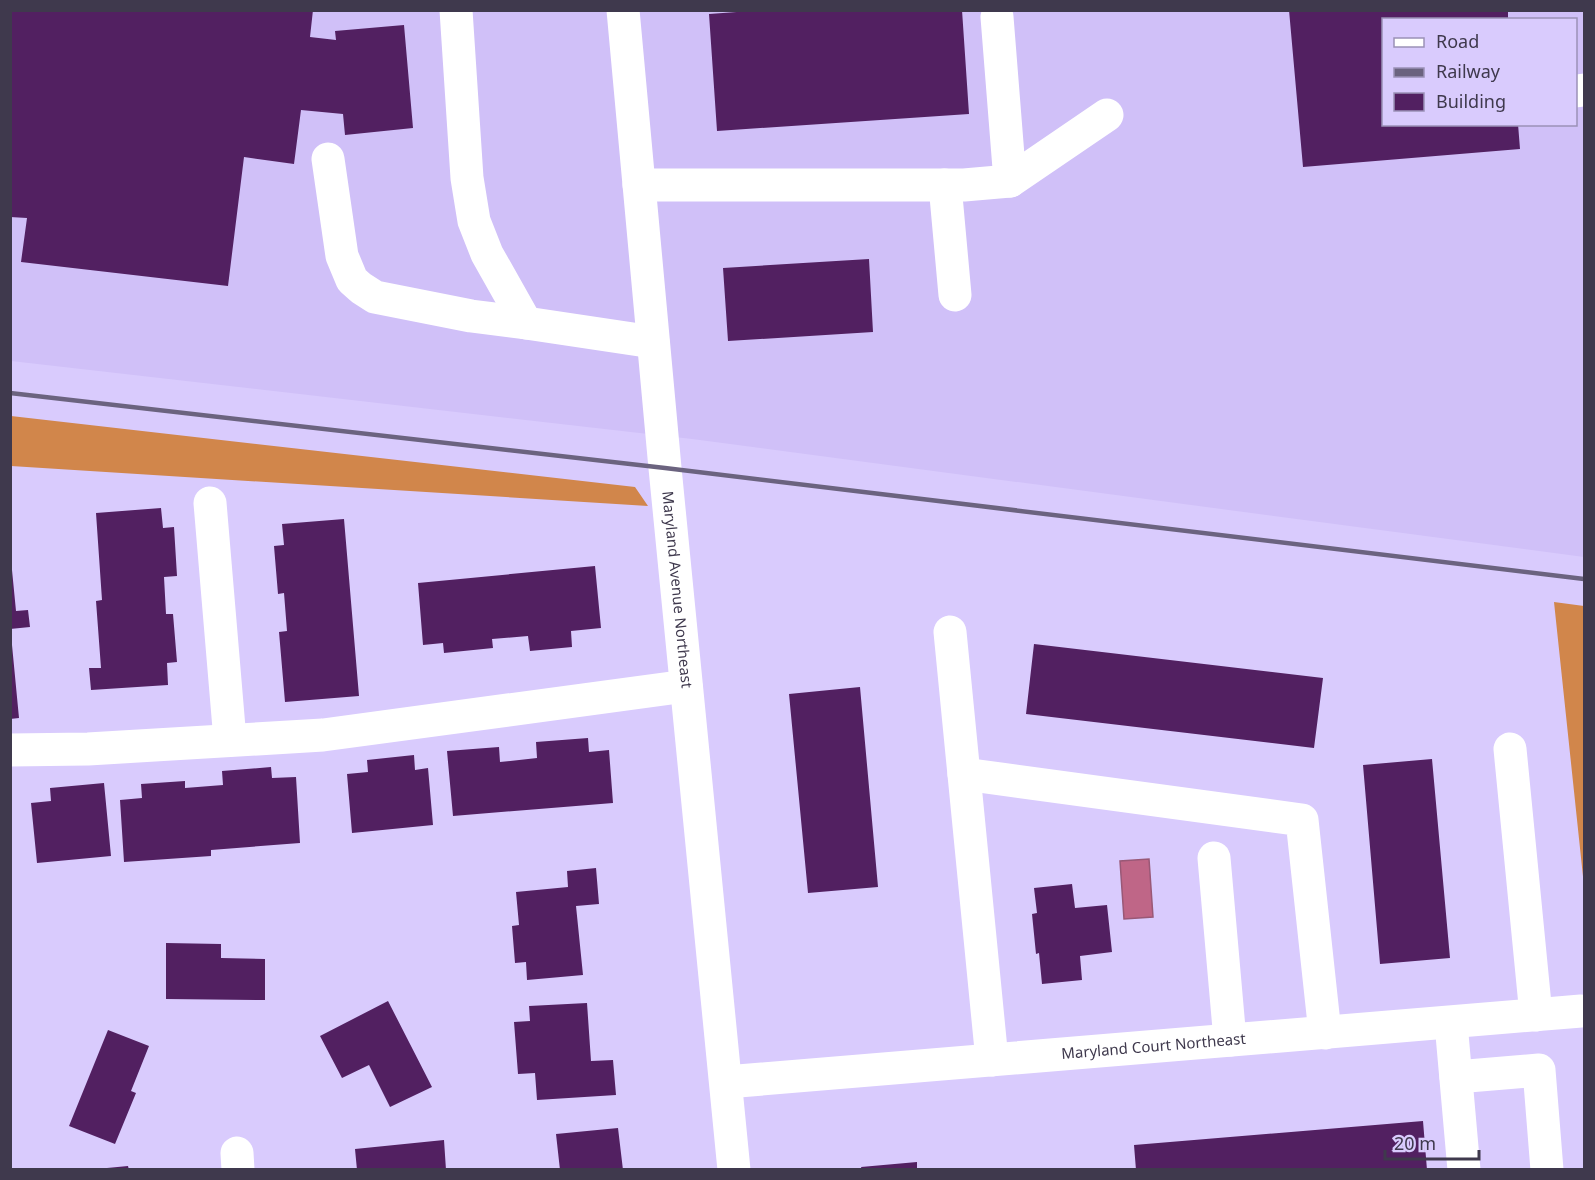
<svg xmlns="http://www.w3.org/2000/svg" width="1595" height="1180" font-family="'Noto Sans',sans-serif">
<rect width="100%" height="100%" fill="#d9cbfd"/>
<path fill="#d0c0f8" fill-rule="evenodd" d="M11,11H1584V557L692,439L11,361ZM1384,20H1576V124H1384Z"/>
<path fill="#d1864b" d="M11,416L635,487L648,506L11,466Z
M1554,602L1584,606V886Z"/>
<path fill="#bf6687" stroke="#995876" stroke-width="1.5" d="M1149,859L1153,917L1124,919L1120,861Z"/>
<path fill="#522061" d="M10,10H313L310,37L336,40L335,31L404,25L413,128L345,135L343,114L301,110L294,164L244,157L228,286L21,262L27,218L10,217Z
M765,10H962L969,114L717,131L709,14Z
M1289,10H1508V20H1384V124H1518L1520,149L1303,167Z
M869,259L873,332L728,341L723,268Z
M161,508L163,528L174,527L177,576L164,577L166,614H173L177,662L167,663L168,685L91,690L89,668H101L96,601L102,600L96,513Z
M344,519L359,696L285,702L279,632L287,631L284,593L278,594L274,546L284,545L282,524Z
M595,566L601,628L571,631L572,647L530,651L528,636L492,639L493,648L444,653L443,643L423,645L418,583Z
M10,570H12L16,611L28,610L30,627L10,629Z
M1034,644L1323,678L1314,748L1026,714Z
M10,645H12L19,718L10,719Z
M860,687L878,887L808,893L789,694Z
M588,738L589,752L609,750L613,803L453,816L447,751L499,747L500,762L537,758L536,742Z
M414,755L415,770L428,768L433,825L352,833L347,774L368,772L367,760Z
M1432,759L1450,958L1380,964L1363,765Z
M271,767L272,778L296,777L300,843L211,850V856L124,862L120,800L142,798L141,784L185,781V788L223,785L222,771Z
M104,783L111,856L37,863L31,803L51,801L50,788Z
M596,868L599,904L576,906L583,975L527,980L526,962L515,963L512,926L519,925L516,892L568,887L567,871Z
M1072,884L1075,908L1107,905L1112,952L1080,956L1082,980L1042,984L1039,953L1036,954L1032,914L1037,913L1034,888Z
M166,943L221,944V958L265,959V1000L166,999Z
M388,1001L432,1087L390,1107L369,1065L342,1078L320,1036Z
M587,1003L591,1061L613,1060L616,1095L537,1100L535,1073L518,1074L514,1022L530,1021L529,1006Z
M108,1030L149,1046L131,1091L136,1093L115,1144L69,1126Z
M1423,1121L1427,1170H1136L1134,1145Z
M618,1128L623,1170H560L556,1134Z
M444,1140L446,1170H357L355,1149Z
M917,1162V1170H862L861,1167Z
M128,1166L129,1170H107V1168Z"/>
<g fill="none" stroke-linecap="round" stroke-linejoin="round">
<g stroke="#fff" stroke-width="33">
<path d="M456,10L467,178L474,221L487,254L526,323L653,342"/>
<path id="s1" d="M623,10L665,468L734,1170"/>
<path d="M997,17L1010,181"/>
<path d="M1576,91L1584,90"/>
<path d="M328,159L342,256L352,280L361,288L375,297L471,316L526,323"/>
<path d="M639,185H964L1010,181L1107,115"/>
<path d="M945,185L955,295"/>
<path d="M210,503L230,740"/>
<path d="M950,632L992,1060"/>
<path d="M1510,749L1536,1015"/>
<path d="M10,750L88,749L323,735L686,686"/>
<path d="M964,774L1302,820L1325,1033"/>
<path d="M1214,858L1230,1040"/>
<path d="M1451,1023L1464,1170"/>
<path d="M1456,1077L1539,1070L1547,1170"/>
<path id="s2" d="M726,1082L1581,1011"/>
<path d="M237,1153L238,1170"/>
</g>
<path stroke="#6b637f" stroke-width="4.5" d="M10,393L665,468L1584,579"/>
</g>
<g text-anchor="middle" stroke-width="6" stroke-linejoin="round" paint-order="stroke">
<g font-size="15" fill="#3f394d" stroke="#d9cbfd">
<text dy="5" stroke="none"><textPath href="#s1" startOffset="582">Maryland Avenue Northeast</textPath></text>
<text dy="5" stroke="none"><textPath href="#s2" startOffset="429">Maryland Court Northeast</textPath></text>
</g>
</g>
<rect width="1595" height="1180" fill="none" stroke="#3f394d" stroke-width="24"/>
<rect x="1382" y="18" width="195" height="108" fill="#d9cbfd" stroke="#9b91b7" stroke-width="1.5"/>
<rect x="1394" y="38" width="30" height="9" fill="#ffffff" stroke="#9b91b7" stroke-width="1.5"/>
<text x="1436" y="48" font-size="18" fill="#3f394d">Road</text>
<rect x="1394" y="68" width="30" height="9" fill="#6b637f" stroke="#9b91b7" stroke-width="1.5"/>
<text x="1436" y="78" font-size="18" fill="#3f394d">Railway</text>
<rect x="1394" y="93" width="30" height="18" fill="#522061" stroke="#9b91b7" stroke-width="1.5"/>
<text x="1436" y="108" font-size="18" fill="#3f394d">Building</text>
<path d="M1385 1150v9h94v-9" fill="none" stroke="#3f394d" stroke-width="3"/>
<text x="1394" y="1150" font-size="18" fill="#3f394d" stroke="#d9cbfd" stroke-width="4.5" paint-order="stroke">20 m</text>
</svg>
